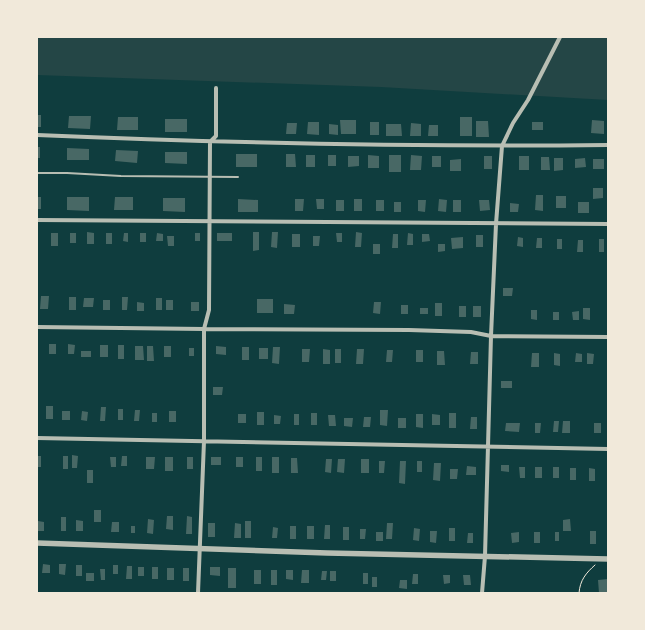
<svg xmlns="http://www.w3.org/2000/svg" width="645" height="630" font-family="'Source Serif 4',serif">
<rect width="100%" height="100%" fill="#0f3d3e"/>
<path fill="#244646" d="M37,37H608V100L381,87L37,75Z"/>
<path fill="#486865" d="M37,115H41V127H37Z
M69,116H91L90,129L68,128Z
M118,117H138V130H117Z
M460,117H472V136H460Z
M165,119H187V132H165Z
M340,120H356V134H341Z
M592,120L604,121V134L591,133Z
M476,121H488L489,137H476Z
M308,122H319V135L307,134Z
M370,122H379V135H370Z
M532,122H543V130H532Z
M287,123H297L296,134H286Z
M411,123L421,124V136H410Z
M329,124L338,125V135L329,134Z
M386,124H401L402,136H386Z
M429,125H438V136H428Z
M37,147H40V158H37Z
M67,148L89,149V160H67Z
M116,150L138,151L137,163L115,161Z
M165,152H187V164L165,163Z
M236,154H257V167H236Z
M286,154H295L296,167H286Z
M306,155H315V167H306Z
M328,155H336V166H328Z
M368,155L379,156V168H368Z
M389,155H401V172H389Z
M411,155L422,156L421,170H410Z
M348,156H359V166L348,167Z
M432,156H441V167H432Z
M484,156H492V169H484Z
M519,156H529V170H519Z
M541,157H549L550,170H541Z
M554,158H563V170L554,171Z
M585,158L586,167L575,168V159Z
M461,159V171H450V160Z
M593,159H604V169H593Z
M593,188H603V198L593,199Z
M536,195H543V211L535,210Z
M556,196H566V208H556Z
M37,197H41V209H37Z
M67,197H89V211L67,210Z
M115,197H133V210H114Z
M163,198H185V212L163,211Z
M238,199L258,200V212H238Z
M295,199H304L303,211H295Z
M316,199H324V209H317Z
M354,199H362V211H354Z
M439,199L447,200L446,212L438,211Z
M336,200H344V211H336Z
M376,200H384V211H376Z
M418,200H426L425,212L418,211Z
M453,200H461V212H453Z
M479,200H489L490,210L480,211Z
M394,202H401V212H394Z
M578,202H589V213H578Z
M510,203L519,204L518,212H510Z
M87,232L94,233V244H87Z
M253,232H259V250L253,251Z
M272,232H278L277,248L271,247Z
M356,232L362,233L361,247H355Z
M51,233H58V246H51Z
M70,233H76V243H70Z
M106,233H112V244H106Z
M124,233H128V242L123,241Z
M140,233H146V242H140Z
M157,233L163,234V241H156Z
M195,233H200V241H195Z
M217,233H232V241H217Z
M336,233H342V242H337Z
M408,233L413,234V245H407Z
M292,234H300V247H292Z
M393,234H398V248H392Z
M422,234H429L430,241L422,242Z
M476,235H483V247H476Z
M167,236H174V246H168Z
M313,236H320L319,246H313Z
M463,237V248L452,249L451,238Z
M518,237L523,238V247L517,246Z
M537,238H542V248H536Z
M557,239H562V249H557Z
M599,239H604V252H599Z
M578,240H583V252H577Z
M373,244H380V254H373Z
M438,244H445V251L438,252Z
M503,288H513L512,296H503Z
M41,296H49L48,309H40Z
M69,297H76V310H69Z
M122,297H128L127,310H122Z
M84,298H94L93,307H83Z
M156,298H162V310H156Z
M257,299H273V313H257Z
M103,300H110V310H103Z
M166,300H173V310H166Z
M137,302L144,303V311H137Z
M191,302H199V311H191Z
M374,302H381L380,314L373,313Z
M435,303H442V316H435Z
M284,304L295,305L294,314H284Z
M401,305H408V314H401Z
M459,306H466V317H459Z
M473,306H481V317H473Z
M420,308H428V314H420Z
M583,308H590V320L583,319Z
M531,310H537V320L531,319Z
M579,311V320H573L572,312Z
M553,312H559V320H553Z
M49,344H56V354H49Z
M68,344L75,345L74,354H68Z
M100,345H108V357H100Z
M118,345H124V359H118Z
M135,346H143L144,360H135Z
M147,346H153L154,361H147Z
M164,346H171V357H164Z
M216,346L226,347V355L216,354Z
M242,347H249V360H242Z
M273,347H280L279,364L272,363Z
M189,348H194V356H189Z
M259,348H268V359H259Z
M302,349H310L309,362H302Z
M323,349L330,350V364H323Z
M335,349H341V363H335Z
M357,349H364L363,364H356Z
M387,350H393L392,362H386Z
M416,350H423V362H416Z
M81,351H91V357H81Z
M437,351H444L445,365H437Z
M471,352H478V364H470Z
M532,353H539V367H531Z
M554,353L560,354V366L554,365Z
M576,353L582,354V362H575Z
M587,353L594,354L593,364H587Z
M501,381H512V388H501Z
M213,387H223L222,395H213Z
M46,406H53V419H46Z
M101,407H106L105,421H100Z
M118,409H123V420H118Z
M135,410H140L139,421H134Z
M380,410H388L387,426L380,425Z
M62,411H70V420H62Z
M82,411L88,412L87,421L81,420Z
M169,411H176V422H169Z
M257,412H264V425H257Z
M152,413H157V422H152Z
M311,413H317V425H311Z
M449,413H456V428H449Z
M238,414H246V423H238Z
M294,414H299V425H294Z
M416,414H423V428L416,427Z
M432,414L440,415V425H432Z
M274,415L281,416L280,424H274Z
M328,415H335L336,426H329Z
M364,417H371L370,427H363Z
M471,417H477V429H470Z
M344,418H353L352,427L344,426Z
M398,418H406V428H398Z
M554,421H559L558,432H553Z
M563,421H570V433H562Z
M506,423H520L519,432L505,431Z
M535,423H541L540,433H535Z
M594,423H601V433H594Z
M72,455L78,456L77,468H72Z
M37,456H41V467H37Z
M63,456H68V469H63Z
M122,456H127V466H121Z
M110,457H116V467H111Z
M146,457H155L154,469H146Z
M165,457H173V471H165Z
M187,457H193V469H187Z
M211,457H221V465H211Z
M236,457H243V467H236Z
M256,457H262V471H256Z
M272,457H279V473H272Z
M291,458H297L298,473H291Z
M326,459H332L331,473L325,472Z
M338,459H345L344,473L337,472Z
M361,459H369V473H361Z
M379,461H385L384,473H379Z
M400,461H406L405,484L399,483Z
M417,461H422V472H417Z
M434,463H441L440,481L433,480Z
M501,465H509V472L501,471Z
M467,466L476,467V475H466Z
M519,467H525V478H520Z
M535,467H542V478H535Z
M553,467H559V478H553Z
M570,468H576V480H570Z
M589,468L595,469V481H589Z
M450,469H458L457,479H450Z
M87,470H93V483H87Z
M94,510H101V522H94Z
M167,516H173V530L166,529Z
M187,516L192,517V534H186Z
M61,517H66V531H61Z
M148,519L154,520L153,534L147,533Z
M570,519L571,531H563V520Z
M76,520L83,521V531H76Z
M38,521L44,522V531H38Z
M245,521H251V538H245Z
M112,522H119V532H111Z
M208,523H215V537H208Z
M235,523L241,524V538H234Z
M387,523H393L392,539H386Z
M325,525H330V539H324Z
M131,526H135V533H131Z
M290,526H296V539H290Z
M307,526H314V539H307Z
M273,527L278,528L277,538H272Z
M343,527H349V540H343Z
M414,528L420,529L419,541L413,540Z
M449,528H455V541H449Z
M360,529H366L365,539H360Z
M430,531H437L436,543L430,542Z
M590,531H596V544H590Z
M376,532H383V541H376Z
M519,532V542L512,543L511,533Z
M534,532H540V543H534Z
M555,532H559V541H555Z
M468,533H473V543H467Z
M43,564L50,565V573H42Z
M59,564H66L65,575L59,574Z
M76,565H82V576H76Z
M113,565H118V574H113Z
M127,566H132V579H126Z
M138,567H144V576H138Z
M152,567H158V579H152Z
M210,567H220V576L210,575Z
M167,568H174V580H167Z
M183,568H189V581H183Z
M228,568H236V588H228Z
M100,569H105V580H101Z
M254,570H261V584H254Z
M271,570H277V585H271Z
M286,570H293V580L286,579Z
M302,570H309V583H301Z
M322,571H327L326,580H321Z
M330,571H336V581H330Z
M86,573H94V581H86Z
M363,573H368V584H363Z
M413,574H418V584H412Z
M443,575H450V583L444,584Z
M463,575H470L471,585H464Z
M372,577H377V587H372Z
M608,579V593H599L598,580Z
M400,580H407V589L399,588Z"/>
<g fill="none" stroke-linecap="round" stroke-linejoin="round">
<path stroke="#f1e9da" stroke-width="1" d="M579,593C580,580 586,573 595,565"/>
<path stroke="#b8beb3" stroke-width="2" d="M37,173H67L121,176L238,177"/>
<path stroke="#b8beb3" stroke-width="4" d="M37,135C227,143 418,147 608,145
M37,220L608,224
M37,327L204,329L409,330L471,332L491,336L608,337
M37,438L608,449
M198,593L204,441V329L209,310L210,142L216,136V88
M482,593L485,556L491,336L496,224L502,146L513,123L528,100L560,37"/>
<path stroke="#b8beb3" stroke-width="5.5" d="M37,543L327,553L608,559"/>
</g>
<rect width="645" height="630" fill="none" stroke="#f1e9da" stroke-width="76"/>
</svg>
